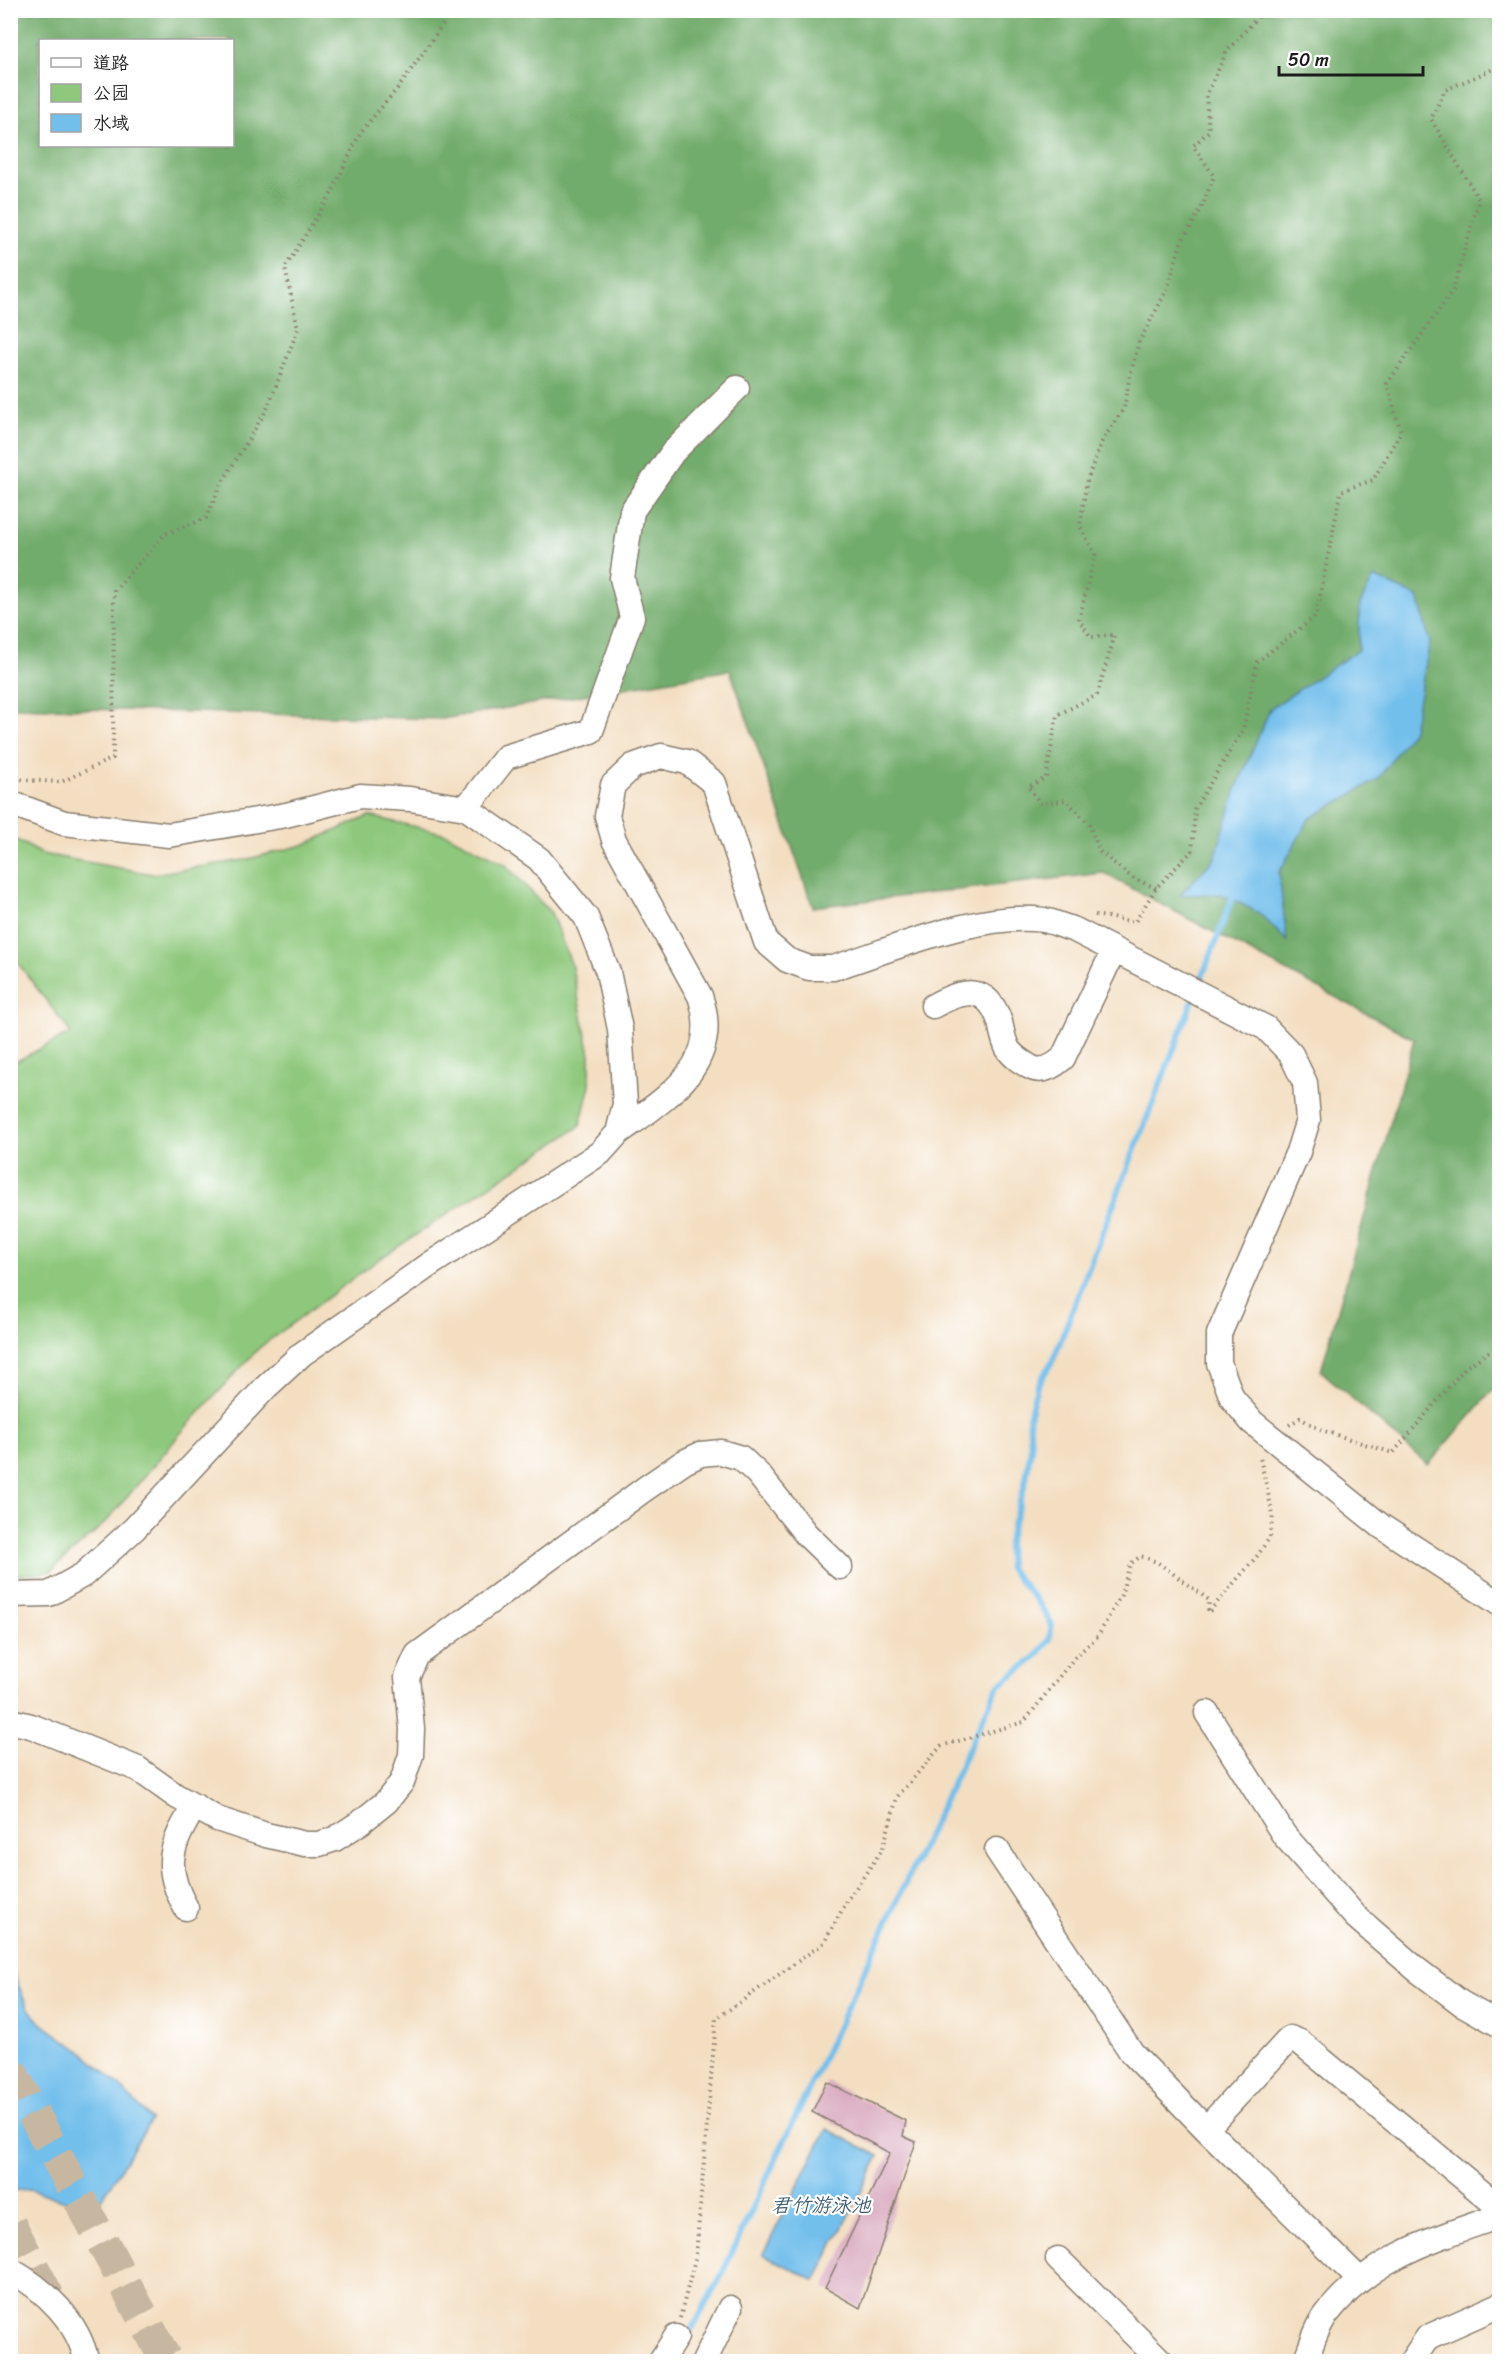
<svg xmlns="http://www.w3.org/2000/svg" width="1510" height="2372" font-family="Sriracha,'LXGW WenKai TC',sans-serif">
<rect width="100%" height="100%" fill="#fff"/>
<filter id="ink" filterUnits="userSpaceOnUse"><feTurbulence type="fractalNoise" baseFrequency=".0167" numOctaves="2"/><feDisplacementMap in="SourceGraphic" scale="12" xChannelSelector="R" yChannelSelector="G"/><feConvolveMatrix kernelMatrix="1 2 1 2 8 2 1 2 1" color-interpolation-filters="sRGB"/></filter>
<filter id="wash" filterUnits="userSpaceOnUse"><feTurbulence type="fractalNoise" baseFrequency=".008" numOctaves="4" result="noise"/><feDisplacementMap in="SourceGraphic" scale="24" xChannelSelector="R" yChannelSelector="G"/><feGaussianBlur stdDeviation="1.35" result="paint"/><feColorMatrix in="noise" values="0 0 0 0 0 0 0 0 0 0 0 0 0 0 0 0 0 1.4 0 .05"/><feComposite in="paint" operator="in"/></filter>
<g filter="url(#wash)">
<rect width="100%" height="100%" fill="#f3dec1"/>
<path fill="#8ec87c" stroke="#55724c" stroke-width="1.5" d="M369,816L447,834L505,864L551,913L571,963L590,1054V1085L580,1126L378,1260L259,1348L185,1428L107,1521L50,1572L11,1576V1064L71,1033L11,954V837L42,854L153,874L244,860L303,845Z"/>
<path fill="#72ac6c" stroke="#476444" stroke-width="1.5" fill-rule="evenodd" d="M11,11H1499L1500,1382L1428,1465L1321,1371L1414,1039L1103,873L813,907L730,670L442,719L11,707ZM40,40H232V146H40Z"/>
<path fill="#73bfec" stroke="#486e84" stroke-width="1.5" d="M1374,577L1418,597L1430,642L1413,730L1378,779L1309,819L1279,873L1287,941L1259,913L1222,894L1180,895L1215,858L1235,792L1270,709L1358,650L1360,604Z
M11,1967C19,1984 23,2003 35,2017C47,2030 63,2038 77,2048C103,2069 129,2094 151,2120L94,2211L30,2189L11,2191Z
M827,2129L879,2156L815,2281L763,2254Z"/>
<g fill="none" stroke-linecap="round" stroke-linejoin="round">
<path stroke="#73bfec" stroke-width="6" d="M1198,988L1232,899
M684,2343L719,2280L998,1686L1036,1657L1049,1640L1052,1625L1040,1605L1009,1568L1008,1542L1025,1484L1031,1448L1029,1417L1037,1386L1053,1360L1194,997"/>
</g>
<g id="blocks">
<path fill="#daacc1" d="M827,2082L906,2121L903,2136L916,2142L860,2308L825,2288L890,2153L812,2112Z"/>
</g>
</g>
<g filter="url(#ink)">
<use href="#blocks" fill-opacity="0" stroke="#887d6e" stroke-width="1.5"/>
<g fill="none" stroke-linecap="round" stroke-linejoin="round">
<path stroke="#c8b7a0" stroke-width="33" stroke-dasharray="33 16" stroke-linecap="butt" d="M10,2070L167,2362
M10,2225L56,2311"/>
<g stroke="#887d6e" stroke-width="27">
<path id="minor" d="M10,803L64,823L169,835L286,815L360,796L410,799L466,808L539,859L586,917L608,972L620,1029L625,1104L618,1133L600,1153L432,1263L302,1354L265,1388L134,1529L83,1575L49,1594L10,1595
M466,808L506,757L591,731L632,617L622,578L632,511L673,452L737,388
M933,1006C962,990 987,983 1000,1022C1002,1031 1003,1040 1008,1049C1013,1057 1022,1062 1030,1067C1042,1074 1054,1066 1063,1058L1114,950
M618,1133C666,1098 724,1065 700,996L614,840L607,816L613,785L633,766L661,756L687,762L714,783L766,942L787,960L809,968H833C894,949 981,911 1044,920C1054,922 1065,927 1075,930L1266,1028L1291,1054L1305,1083L1308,1120L1298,1152L1219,1334V1363L1232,1398L1252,1422L1381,1526L1500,1604
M1207,1713L1284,1835L1356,1917L1416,1969L1461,2003L1500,2025
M10,1721L31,1726L138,1769L176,1796L217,1819L266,1835L305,1844H319L335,1839L361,1822L386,1802L402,1782L411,1755L412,1729L407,1677L417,1655L646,1488L684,1462L701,1454L721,1452L741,1458L758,1474L806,1534L840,1567
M997,1850L1132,2053L1206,2129L1359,2279
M186,1908C162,1866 171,1844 195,1806
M1206,2129L1290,2038L1300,2042L1500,2208
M1058,2259L1162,2362
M10,2270C46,2290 78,2321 87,2362
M660,2362L676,2337
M704,2362L730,2308
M1305,2362C1311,2347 1316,2328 1326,2315C1371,2257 1433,2239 1500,2216
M1411,2362L1428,2337L1500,2305"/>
</g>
<path stroke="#887d6e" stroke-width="4" stroke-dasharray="1.5 4.5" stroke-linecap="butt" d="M10,775L24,780L61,782L113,758L114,591L165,534L206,518L220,486L267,409L298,329L285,268L331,194L360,133L401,84L453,10
M1156,888L1134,879L1100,852L1089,824L1066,800L1041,804L1028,787L1046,778L1057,715L1097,695L1115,635L1091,637L1079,620L1095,554L1080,526L1087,480L1102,441L1124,408L1130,375L1139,342L1167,290L1181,243L1201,209L1214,176L1193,146L1209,131L1206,96L1227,51L1264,10
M1095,915L1135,922L1156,888L1192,851L1195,808L1243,730L1257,662L1316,616L1341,491L1373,480L1401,432L1387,384L1453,290L1479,200L1431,119L1445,90L1500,66
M1289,1425L1300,1418L1321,1430L1393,1453L1465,1368L1500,1344
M680,2318L696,2255L716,2019L824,1943L847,1901L883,1848L897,1797L941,1746L1024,1722L1075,1657L1098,1636L1121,1595L1130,1564L1141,1556L1157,1562L1209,1600L1208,1613L1258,1555L1270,1537L1273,1515L1260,1458L1263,1457"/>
<use href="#minor" stroke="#fff" stroke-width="24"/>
</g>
</g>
<g text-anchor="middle" stroke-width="4.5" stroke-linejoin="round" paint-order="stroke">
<g font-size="20" font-style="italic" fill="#3f5d6f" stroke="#fff">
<text x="821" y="2212">君竹游泳池</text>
</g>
</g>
<rect width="1510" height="2372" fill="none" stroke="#fff" stroke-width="36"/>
<rect x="39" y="39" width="195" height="108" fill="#ffffff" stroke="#a4a4a4" stroke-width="1.5"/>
<rect x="51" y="58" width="30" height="9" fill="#ffffff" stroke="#a4a4a4" stroke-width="1.5"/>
<text x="93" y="69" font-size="18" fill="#1c1c1c">道路</text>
<rect x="51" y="84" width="30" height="18" fill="#8ec87c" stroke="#a4a4a4" stroke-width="1.5"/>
<text x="93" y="99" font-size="18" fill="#1c1c1c">公园</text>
<rect x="51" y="114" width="30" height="18" fill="#73bfec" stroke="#a4a4a4" stroke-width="1.5"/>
<text x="93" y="129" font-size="18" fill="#1c1c1c">水域</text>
<path d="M1279 66v9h144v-9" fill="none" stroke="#1c1c1c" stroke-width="3"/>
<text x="1288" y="66" font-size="18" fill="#1c1c1c" stroke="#ffffff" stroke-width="4.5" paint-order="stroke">50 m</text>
</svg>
